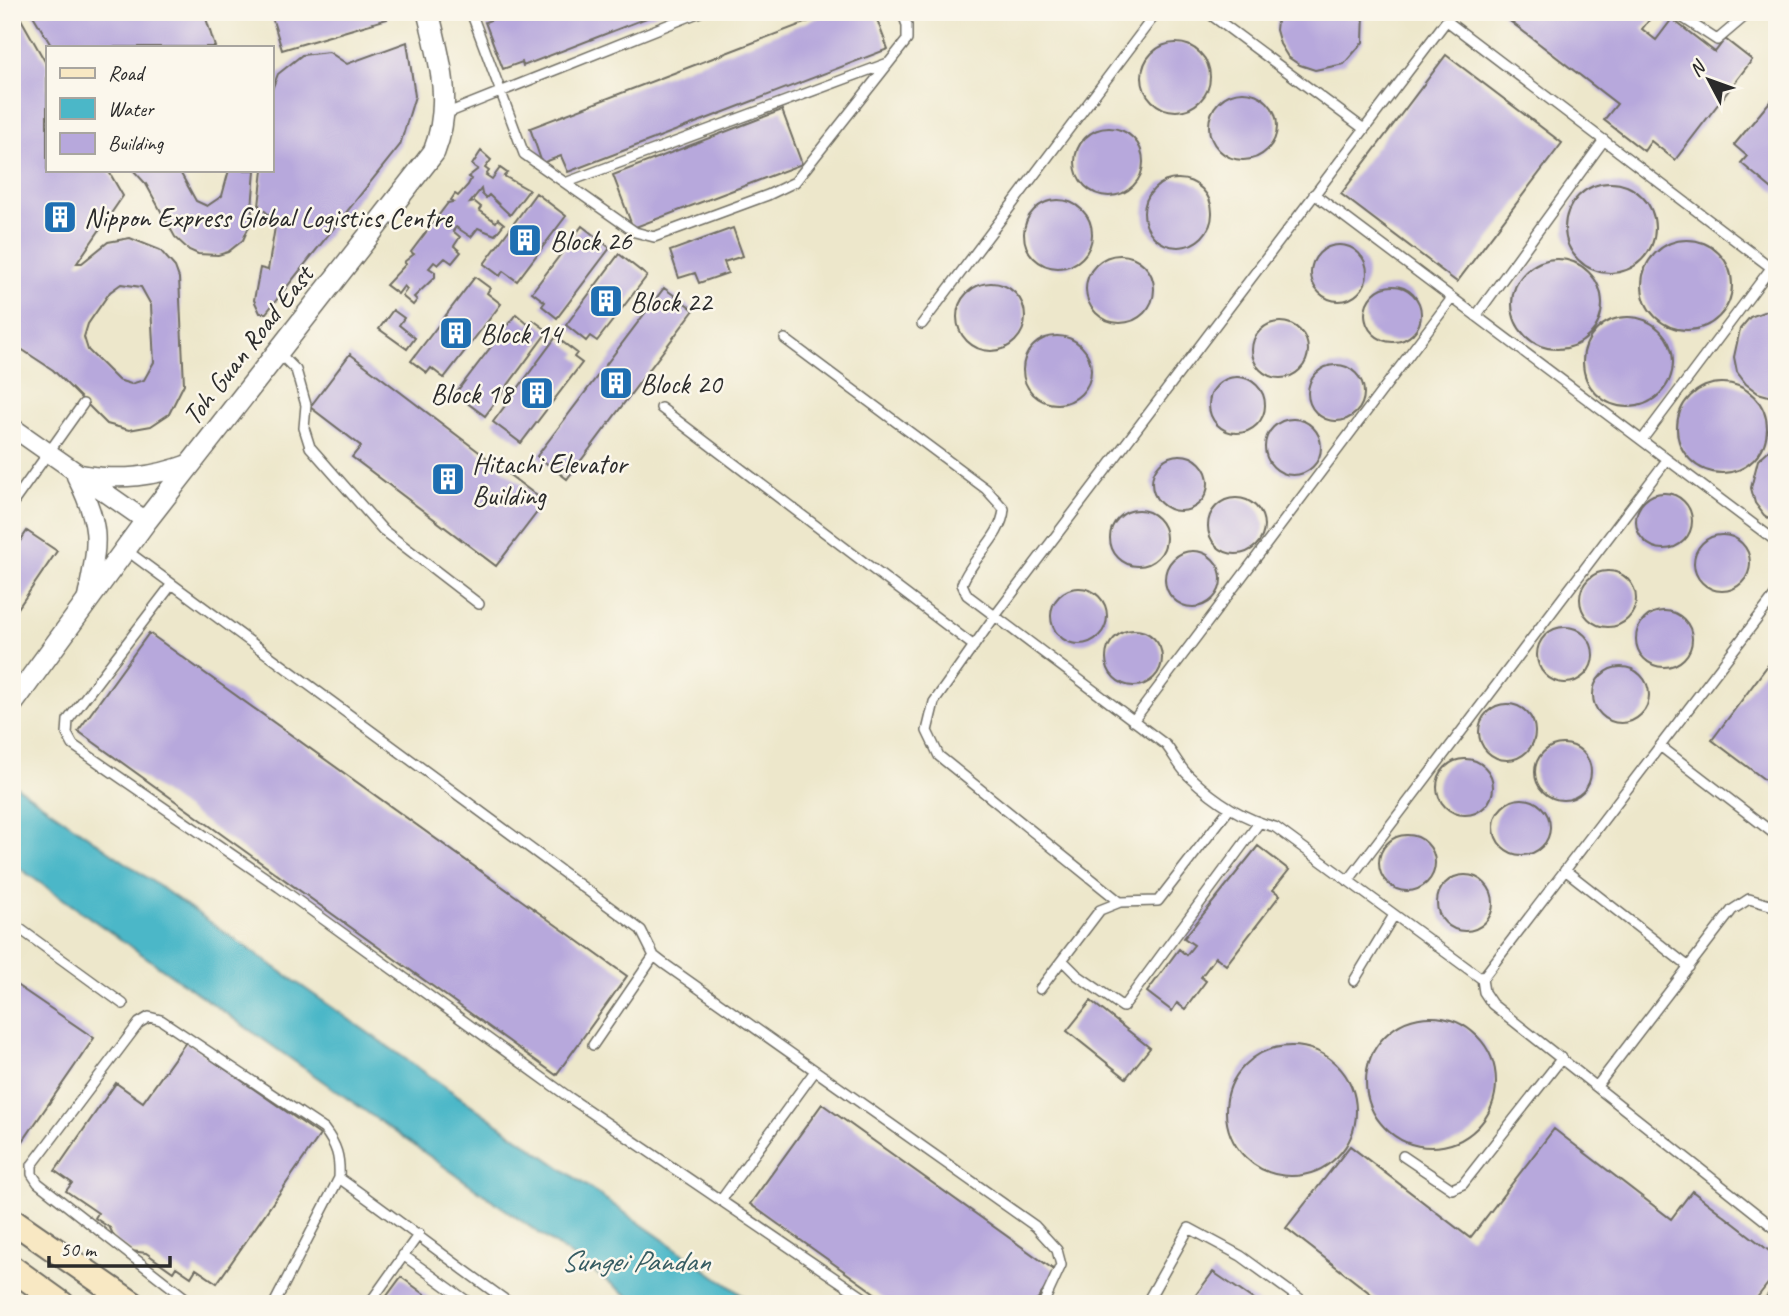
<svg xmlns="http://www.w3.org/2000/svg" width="1789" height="1316" font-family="Caveat,sans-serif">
<rect width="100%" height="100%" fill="#fbf7ec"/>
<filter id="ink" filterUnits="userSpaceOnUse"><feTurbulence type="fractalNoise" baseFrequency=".0143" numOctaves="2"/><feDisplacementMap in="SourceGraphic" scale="14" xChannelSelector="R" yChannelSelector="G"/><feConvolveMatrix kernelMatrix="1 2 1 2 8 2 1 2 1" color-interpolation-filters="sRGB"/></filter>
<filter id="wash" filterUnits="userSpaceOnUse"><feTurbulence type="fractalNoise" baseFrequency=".00686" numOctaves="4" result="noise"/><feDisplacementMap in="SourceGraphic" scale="28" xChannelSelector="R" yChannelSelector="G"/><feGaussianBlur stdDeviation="1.57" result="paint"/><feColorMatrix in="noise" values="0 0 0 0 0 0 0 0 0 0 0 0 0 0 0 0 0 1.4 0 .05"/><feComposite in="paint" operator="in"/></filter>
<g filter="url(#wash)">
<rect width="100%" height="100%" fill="#ede7cb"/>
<path fill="#4bb7c8" stroke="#3b717a" stroke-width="2" d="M12,783L735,1290L754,1304H640L12,863Z"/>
<g id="blocks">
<path fill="#b7a8dc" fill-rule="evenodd" d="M12,12H17L47,65V170H108L123,196L77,263H82L108,242L130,238L160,250L175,267L179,278L184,384L169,414L151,426L129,430L107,424L53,370L12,343ZM121,284L141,287L151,305L154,362L144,380L131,384L118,380L88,350L84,337L88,324L110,292Z
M31,12H204L215,47H52Z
M287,12H385L387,19L282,50L272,17Z
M511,12H662L523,66L522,62L503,69L485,22Z
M833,12H874L888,49L568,172L561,156L542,163L530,128Z
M1278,12H1364L1363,42L1344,64L1315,70L1300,65L1288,57L1280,44L1276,30Z
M1504,12H1652L1654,14L1642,29L1656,40L1672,19L1715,52L1725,39L1752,60L1675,160L1651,141L1644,151L1604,120L1617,104L1502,15Z
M407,42L415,96L400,145L266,313H260L254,300L260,268L268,270L276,221L259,206L263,170H271V92L278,74L302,55L329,52L347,64Z
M1142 77a34 34 0 1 1 68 0a34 34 0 1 1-68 0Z
M1446,55L1562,143L1457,282L1341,194Z
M1209 126a34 34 0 1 1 68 0a34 34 0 1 1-68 0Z
M1777,93V193L1741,163L1747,156L1734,145Z
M782,110L802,164L633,228L613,175Z
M1075 162a34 34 0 1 1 68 0a34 34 0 1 1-68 0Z
M481,151L491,160L485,168L489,171L486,175L492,179L500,168L507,173L504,176L529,190L510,215L489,195L486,198L482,194L481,189L470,203L475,202L481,207L479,210L496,222L498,219L504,224L495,235L478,228L471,237L456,227L453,231L460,237L454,246L461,252L452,263L445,258L438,265L434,262L429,268L435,272V277L414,297L417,300L413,305L402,296L407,289L404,286L398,294L386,285L406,264L404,262L414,254L411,252L448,203L453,202L451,200L455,194L458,196L468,185L471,179L468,177L478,169L472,165Z
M133,170H179L196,201L207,206L222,196L229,170H255L251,222L243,240L228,252L218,255L198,254L189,250L175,237L146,184Z
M1144 213a34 34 0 1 1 68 0a34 34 0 1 1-68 0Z
M1565 228a45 45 0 1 1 90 0a45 45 0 1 1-90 0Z
M536,193L566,216L517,281L503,271L500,276L484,264Z
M1024 234a34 34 0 1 1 68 0a34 34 0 1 1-68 0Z
M582,226L610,248L557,318L542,306L545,302L532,292Z
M733,228L743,256L724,262L728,273L699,283L695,273L679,278L670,251Z
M1642 285a45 45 0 1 1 90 0a45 45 0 1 1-90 0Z
M1311 273a28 28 0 1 1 56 0a28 28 0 1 1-56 0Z
M619,254L647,276L597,341L590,336L586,341L566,325Z
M1086 289a34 34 0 1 1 68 0a34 34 0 1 1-68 0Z
M1512 304a45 45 0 1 1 90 0a45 45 0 1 1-90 0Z
M475,277L490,288L487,293L501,304L444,378L431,368L427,373L411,361Z
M957 317a34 34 0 1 1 68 0a34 34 0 1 1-68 0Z
M1365 314a28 28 0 1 1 56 0a28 28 0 1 1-56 0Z
M664,288L694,310L567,479L537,456Z
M1777,307V397H1772L1758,393L1746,384L1737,372L1734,357L1740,329L1750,317Z
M393,310L404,318L399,325L415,338L407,349L379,329Z
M516,314L529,325L533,320L548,331L485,416L455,394Z
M1583 362a45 45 0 1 1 90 0a45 45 0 1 1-90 0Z
M1252 350a28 28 0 1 1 56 0a28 28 0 1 1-56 0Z
M1023 370a34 34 0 1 1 68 0a34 34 0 1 1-68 0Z
M556,337L577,353L574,357L582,363L521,443L493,422Z
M350,354L545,502L496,566L352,457L361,446L310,407Z
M1308 393a28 28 0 1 1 56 0a28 28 0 1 1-56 0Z
M1209 405a28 28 0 1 1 56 0a28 28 0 1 1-56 0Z
M1677 428a45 45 0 1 1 90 0a45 45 0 1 1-90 0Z
M1265 447a28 28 0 1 1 56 0a28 28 0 1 1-56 0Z
M1777,443V524L1764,515L1755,503L1751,488L1758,460Z
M1152 483a28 28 0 1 1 56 0a28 28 0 1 1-56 0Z
M1636 521a28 28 0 1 1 56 0a28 28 0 1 1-56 0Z
M1208 526a28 28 0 1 1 56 0a28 28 0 1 1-56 0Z
M1110 538a28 28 0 1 1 56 0a28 28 0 1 1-56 0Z
M27,531L57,551L12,617V553Z
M1694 563a28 28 0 1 1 56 0a28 28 0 1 1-56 0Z
M1165 579a28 28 0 1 1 56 0a28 28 0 1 1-56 0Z
M1580 599a28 28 0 1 1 56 0a28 28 0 1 1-56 0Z
M1051 616a28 28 0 1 1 56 0a28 28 0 1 1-56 0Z
M1636 639a28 28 0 1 1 56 0a28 28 0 1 1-56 0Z
M1537 655a28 28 0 1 1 56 0a28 28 0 1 1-56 0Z
M1106 658a28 28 0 1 1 56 0a28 28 0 1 1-56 0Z
M149,633L627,976L556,1075L78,731Z
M1777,653V789L1712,740Z
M1593 695a28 28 0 1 1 56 0a28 28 0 1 1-56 0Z
M1479 732a28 28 0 1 1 56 0a28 28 0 1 1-56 0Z
M1535 772a28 28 0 1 1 56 0a28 28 0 1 1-56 0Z
M1437 787a28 28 0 1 1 56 0a28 28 0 1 1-56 0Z
M1494 827a28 28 0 1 1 56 0a28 28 0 1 1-56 0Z
M1379 863a28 28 0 1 1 56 0a28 28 0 1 1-56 0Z
M1258,846L1289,870L1273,890L1280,895L1226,965L1216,957L1201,977L1206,981L1185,1009L1177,1003L1172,1011L1147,992L1179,949L1186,955L1194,945L1184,938Z
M1437 903a28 28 0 1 1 56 0a28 28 0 1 1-56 0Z
M12,982L94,1038L12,1157Z
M1091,1001L1150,1048L1126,1078L1067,1031Z
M1366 1082a65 65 0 1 1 130 0a65 65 0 1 1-130 0Z
M186,1042L320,1135L217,1283L196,1269L191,1277L176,1267L173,1272L146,1253L131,1251L116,1241L110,1228L95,1218L98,1213L66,1191L72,1183L55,1171L116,1083L143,1102Z
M1226 1111a65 65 0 1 1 130 0a65 65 0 1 1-130 0Z
M822,1104L1057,1272L1034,1304H890L750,1204Z
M1554,1129L1671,1219L1692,1191L1777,1257V1272L1752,1304H1384L1286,1228L1350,1146L1470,1238Z
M1213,1272L1260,1304H1189Z
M401,1277L438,1304H381Z"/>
</g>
</g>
<g filter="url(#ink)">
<use href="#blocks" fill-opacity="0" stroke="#6f6d63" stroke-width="2"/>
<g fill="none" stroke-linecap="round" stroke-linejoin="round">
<g stroke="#6f6d63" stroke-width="12">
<path id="service" d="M471,12L524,154L635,232L654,237L768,195L795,182L907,40V25L902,12
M1207,12L1364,129
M1674,12L1717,40L1750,12
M1447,21L1777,272
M445,114L700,12
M565,183L888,63
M1314,194L1777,542
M1476,316L1604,140
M922,324L1157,12
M785,339L986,489L1004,509C1002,537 972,557 962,584L967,595L1166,745C1174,755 1180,768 1189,776C1214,800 1242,819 1275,827L1482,979L1484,992L1492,1004L1777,1230
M279,353L296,370L306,405L304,428L310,447L383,530L479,604
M661,408L974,646
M1642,440L1777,260
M12,504L83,404
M126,550L641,930L654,956L663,963L1035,1226L1057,1250L1061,1265L1043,1304
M172,584L68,720L67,734L73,745L279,887L570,1098L873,1304
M1133,721L1452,298
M1660,746L1777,836
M1565,870L1689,967
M1348,881L1667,460
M1120,902L939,756L927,731L934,702L995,616L1453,12
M12,923L123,1004
M1062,960L1077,975L1123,1007L1259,823
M1482,979L1777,593
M1354,981L1394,915
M1040,989L1100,910L1120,902L1158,901L1230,808
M593,1045L654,956
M1597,1086L1732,910L1749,899L1777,907
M1403,1156L1452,1189L1463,1184L1562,1058
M339,1178C397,1219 453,1263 511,1304
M721,1200L815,1071
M403,1255L471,1304
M193,1304L38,1183L32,1174V1165L139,1023L149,1017L161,1020L324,1129C337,1146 340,1157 339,1178L274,1304
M369,1304L419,1234
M1146,1304L1189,1228L1241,1256L1307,1304
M1767,1304L1777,1291"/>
</g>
<g stroke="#6f6d63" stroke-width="21">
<path id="minor" d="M12,427L146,521
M81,474C121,481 153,477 191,463
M76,476C104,532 97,544 86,603"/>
</g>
<g stroke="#6f6d63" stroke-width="24">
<path id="tertiary" d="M12,704L146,521L434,152C453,103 440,61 428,12"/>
</g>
<g stroke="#6f6d63" stroke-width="28">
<path id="secondary" d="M12,1220L133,1304
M12,1268L62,1304"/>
</g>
<use href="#service" stroke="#fff" stroke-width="9"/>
<use href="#minor" stroke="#fff" stroke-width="18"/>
<use href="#tertiary" stroke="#fff" stroke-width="21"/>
<use href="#secondary" stroke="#f8e8c3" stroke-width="24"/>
</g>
</g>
<defs>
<g id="building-square" transform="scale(1.75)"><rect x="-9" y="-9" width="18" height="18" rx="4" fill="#1f6fb2" stroke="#fbf7ec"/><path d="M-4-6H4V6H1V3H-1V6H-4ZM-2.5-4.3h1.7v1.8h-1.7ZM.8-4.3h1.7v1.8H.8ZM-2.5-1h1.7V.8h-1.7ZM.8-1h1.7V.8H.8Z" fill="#fff"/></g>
</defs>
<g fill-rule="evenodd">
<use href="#building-square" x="60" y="217"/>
<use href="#building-square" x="525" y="240"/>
<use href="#building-square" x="606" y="301"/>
<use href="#building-square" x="456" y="333"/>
<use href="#building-square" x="616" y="383"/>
<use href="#building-square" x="537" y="393"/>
<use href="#building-square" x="448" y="479"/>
</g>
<g text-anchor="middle" stroke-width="5" stroke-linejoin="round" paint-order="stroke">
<g font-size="28" fill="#2b2b2b" stroke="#fbf7ec" text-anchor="start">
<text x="84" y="227">Nippon Express Global Logistics Centre</text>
<text x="550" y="250">Block 26</text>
<text x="630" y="311">Block 22</text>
<text x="480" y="343">Block 14</text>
<text x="640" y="393">Block 20</text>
<text x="512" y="403" text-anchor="end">Block 18</text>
<text x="472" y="473">Hitachi Elevator<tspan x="472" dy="32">Building</tspan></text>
</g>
<g font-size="28" fill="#2b2b2b" stroke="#fbf7ec">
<text transform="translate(247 345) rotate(-52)" y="10">Toh Guan Road East</text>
</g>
<g font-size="30" font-style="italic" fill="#365c62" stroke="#fbf7ec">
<text x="635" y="1271">Sungei Pandan</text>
</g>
</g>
<rect width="1789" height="1316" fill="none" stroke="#fbf7ec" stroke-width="42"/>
<rect x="46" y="46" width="228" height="126" fill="#fbf7ec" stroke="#a8a59f" stroke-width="2"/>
<rect x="60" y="68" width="35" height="10" fill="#f8e8c3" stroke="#a8a59f" stroke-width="2"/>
<text x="108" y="80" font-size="21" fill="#2b2b2b">Road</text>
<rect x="60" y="98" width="35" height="21" fill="#4bb7c8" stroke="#a8a59f" stroke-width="2"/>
<text x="108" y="116" font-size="21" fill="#2b2b2b">Water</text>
<rect x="60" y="133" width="35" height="21" fill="#b7a8dc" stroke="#a8a59f" stroke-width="2"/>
<text x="108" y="150" font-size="21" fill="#2b2b2b">Building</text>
<g transform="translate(1709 80) rotate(311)" stroke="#fbf7ec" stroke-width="5" paint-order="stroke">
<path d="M0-5L12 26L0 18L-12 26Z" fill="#2b2b2b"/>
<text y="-10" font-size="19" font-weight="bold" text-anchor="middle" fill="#2b2b2b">N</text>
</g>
<path d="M49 1256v10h121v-10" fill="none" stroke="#2b2b2b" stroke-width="3.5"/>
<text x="60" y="1256" font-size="21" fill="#2b2b2b" stroke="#fbf7ec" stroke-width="5" paint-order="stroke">50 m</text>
</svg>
